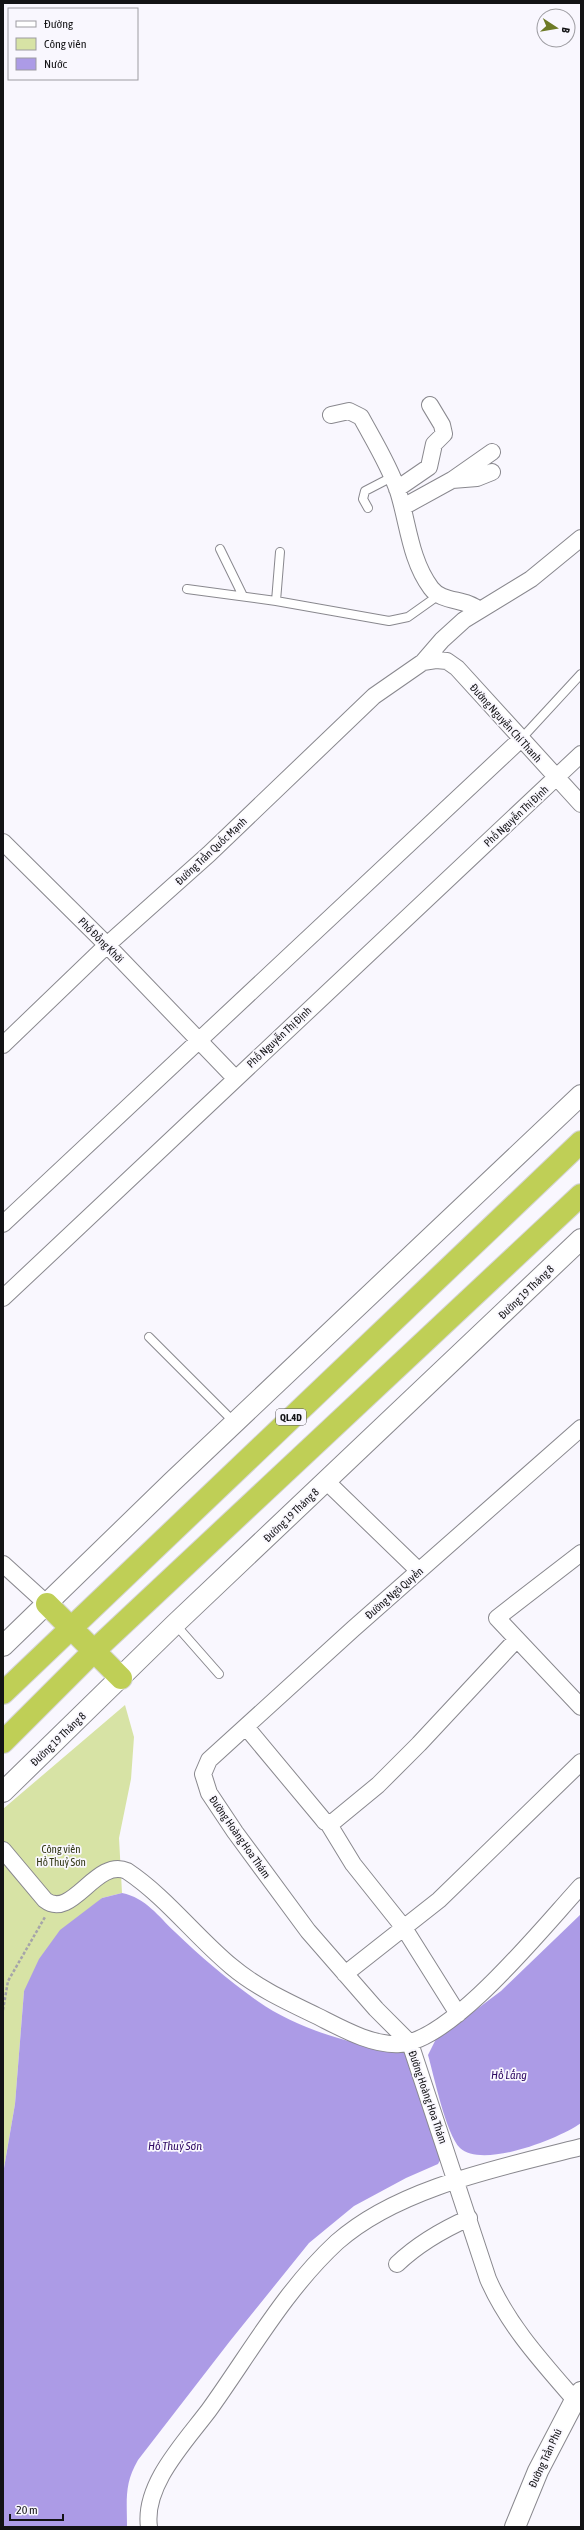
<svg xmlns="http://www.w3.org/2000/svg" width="584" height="2530" font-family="'Asap Condensed',sans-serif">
<rect width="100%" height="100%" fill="#f9f7fe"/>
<path fill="#d7e3a5" d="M125,1705L134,1737L131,1779L119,1838L122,1893L102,1898L24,1991L15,2104L3,2174V1809Z"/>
<path fill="#ac9be6" d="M122,1893C146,1898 158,1916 175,1932C201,1957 229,1981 259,2002C283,2019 324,2036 354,2042C371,2046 392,2042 407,2053L443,2155L438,2164L406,2178L354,2206L309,2243L230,2341L138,2460C124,2484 127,2500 127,2527H3V2174L15,2104L24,1991L39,1959L60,1930L102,1898Z
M581,1914V2123C559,2139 482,2169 460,2148C446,2134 434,2076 428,2055L438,2035L457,2024L501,1991Z"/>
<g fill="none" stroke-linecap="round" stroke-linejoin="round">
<g stroke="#89888e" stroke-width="10">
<path id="service" d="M368,508L363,499L365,491L392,477
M220,549L243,596
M187,589L276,601L389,621L408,617L439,595
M276,601L280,552
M521,739L581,674
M149,1337L235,1423
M175,1624L219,1674"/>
</g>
<g stroke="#89888e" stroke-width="18">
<path id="minor" d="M331,415L349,411L361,417C374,441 389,465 398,491C408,522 410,560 431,588C442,603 466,598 479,610
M452,480L477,478L492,472
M397,489L429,467L434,444L444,434L442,425L430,405
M403,507L452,480L492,452
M423,662L442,640L464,620L531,579L581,538
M3,842L107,945L235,1078
M3,1045L107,945L209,854L374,696L423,662L436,660L447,661L457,668L581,804
M3,1224L521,739
M3,1298L581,754
M326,1481L419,1571
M581,1553L497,1618L581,1707
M3,1564L47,1604
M246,1727L321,1817L325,1822H333L378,1785L419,1744L516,1640
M328,1823L353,1864L404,1928L458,2014
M3,1850L45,1900C72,1921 96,1857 127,1871C166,1897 195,1936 231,1966C257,1988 288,2002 317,2016C341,2028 372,2046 400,2044C452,2041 544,1926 581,1886
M345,1974L439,1900L581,1762
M397,2264C419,2243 442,2230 469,2218
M575,2400C542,2362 508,2325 488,2279L410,2043L376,2009L308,1931L235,1832L209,1793L203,1774L209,1760L353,1629L581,1428
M149,2527C143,2485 185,2442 209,2410C250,2353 285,2290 337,2242C399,2187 503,2167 581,2147"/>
</g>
<g stroke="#89888e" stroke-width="22">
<path id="tertiary" d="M3,1646L172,1482L581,1095
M3,1792L175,1624L581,1239
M515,2527L538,2471L575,2400L581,2392"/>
</g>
<g stroke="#d5d5d5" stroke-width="24">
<path id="trunk" d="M47,1604L121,1678
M3,1693L581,1142
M3,1742L95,1650L581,1195"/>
</g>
<path stroke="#a5a4a9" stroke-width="2.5" stroke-dasharray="3 2" stroke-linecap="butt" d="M3,2010L8,1981L45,1917"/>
<use href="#service" stroke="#fff" stroke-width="8"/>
<use href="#minor" stroke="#fff" stroke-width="16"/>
<use href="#tertiary" stroke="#fff" stroke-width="20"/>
<use href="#trunk" stroke="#bfcf56" stroke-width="22"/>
</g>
<g text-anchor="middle" stroke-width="3.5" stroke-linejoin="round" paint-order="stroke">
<rect fill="#f9f7fe" stroke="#58575b" stroke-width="1" x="276" y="1409" width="30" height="16" rx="3"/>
<g font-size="10" font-weight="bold" fill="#131315">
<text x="291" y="1421">QL.4D</text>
</g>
<g font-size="11" fill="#131315" stroke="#f9f7fe">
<text transform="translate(506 723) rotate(48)" y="4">Đường Nguyễn Chí Thanh</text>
<text transform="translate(516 816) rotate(-43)" y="4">Phố Nguyễn Thị Định</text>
<text transform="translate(211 851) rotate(-43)" y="4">Đường Trần Quốc Mạnh</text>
<text transform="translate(101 940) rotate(45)" y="4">Phố Đồng Khởi</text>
<text transform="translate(279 1037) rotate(-43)" y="4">Phố Nguyễn Thị Định</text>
<text transform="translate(526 1292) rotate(-44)" y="4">Đường 19 Tháng 8</text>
<text transform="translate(291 1515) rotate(-44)" y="4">Đường 19 Tháng 8</text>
<text transform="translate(394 1593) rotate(-41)" y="4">Đường Ngô Quyền</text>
<text transform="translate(58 1739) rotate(-44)" y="4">Đường 19 Tháng 8</text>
<text transform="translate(240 1837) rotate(55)" y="4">Đường Hoàng Hoa Thám</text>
<text transform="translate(428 2097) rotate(71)" y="4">Đường Hoàng Hoa Thám</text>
<text transform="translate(545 2458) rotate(-65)" y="4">Đường Trần Phú</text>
</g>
<g font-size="11" fill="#313714" stroke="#f9f7fe">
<text x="61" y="1853">Công viên<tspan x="61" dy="13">Hồ Thuỷ Sơn</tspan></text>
</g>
<g font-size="12" font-style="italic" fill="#310c65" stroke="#f9f7fe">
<text x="509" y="2079">Hồ Lắng</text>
<text x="175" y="2150">Hồ Thuỷ Sơn</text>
</g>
</g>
<rect width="584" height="2530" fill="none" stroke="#131315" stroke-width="8"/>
<rect x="8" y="8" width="130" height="72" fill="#f9f7fe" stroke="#9d9ca1"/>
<rect x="16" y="21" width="20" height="6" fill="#ffffff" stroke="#9d9ca1"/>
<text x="44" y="28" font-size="12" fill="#131315">Đường</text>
<rect x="16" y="38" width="20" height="12" fill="#d7e3a5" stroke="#9d9ca1"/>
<text x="44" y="48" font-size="12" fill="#131315">Công viên</text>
<rect x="16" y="58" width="20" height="12" fill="#ac9be6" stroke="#9d9ca1"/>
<text x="44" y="68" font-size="12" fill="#131315">Nước</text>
<g transform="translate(556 28) rotate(102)"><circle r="19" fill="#f9f7fe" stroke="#9d9ca1"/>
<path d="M0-3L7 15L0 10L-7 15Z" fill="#6d7a26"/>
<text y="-6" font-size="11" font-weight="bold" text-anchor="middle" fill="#131315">B</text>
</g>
<path d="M10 2514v6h53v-6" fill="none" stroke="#131315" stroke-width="2"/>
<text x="16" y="2514" font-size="12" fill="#131315" stroke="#f9f7fe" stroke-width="3" paint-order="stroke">20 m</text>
</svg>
